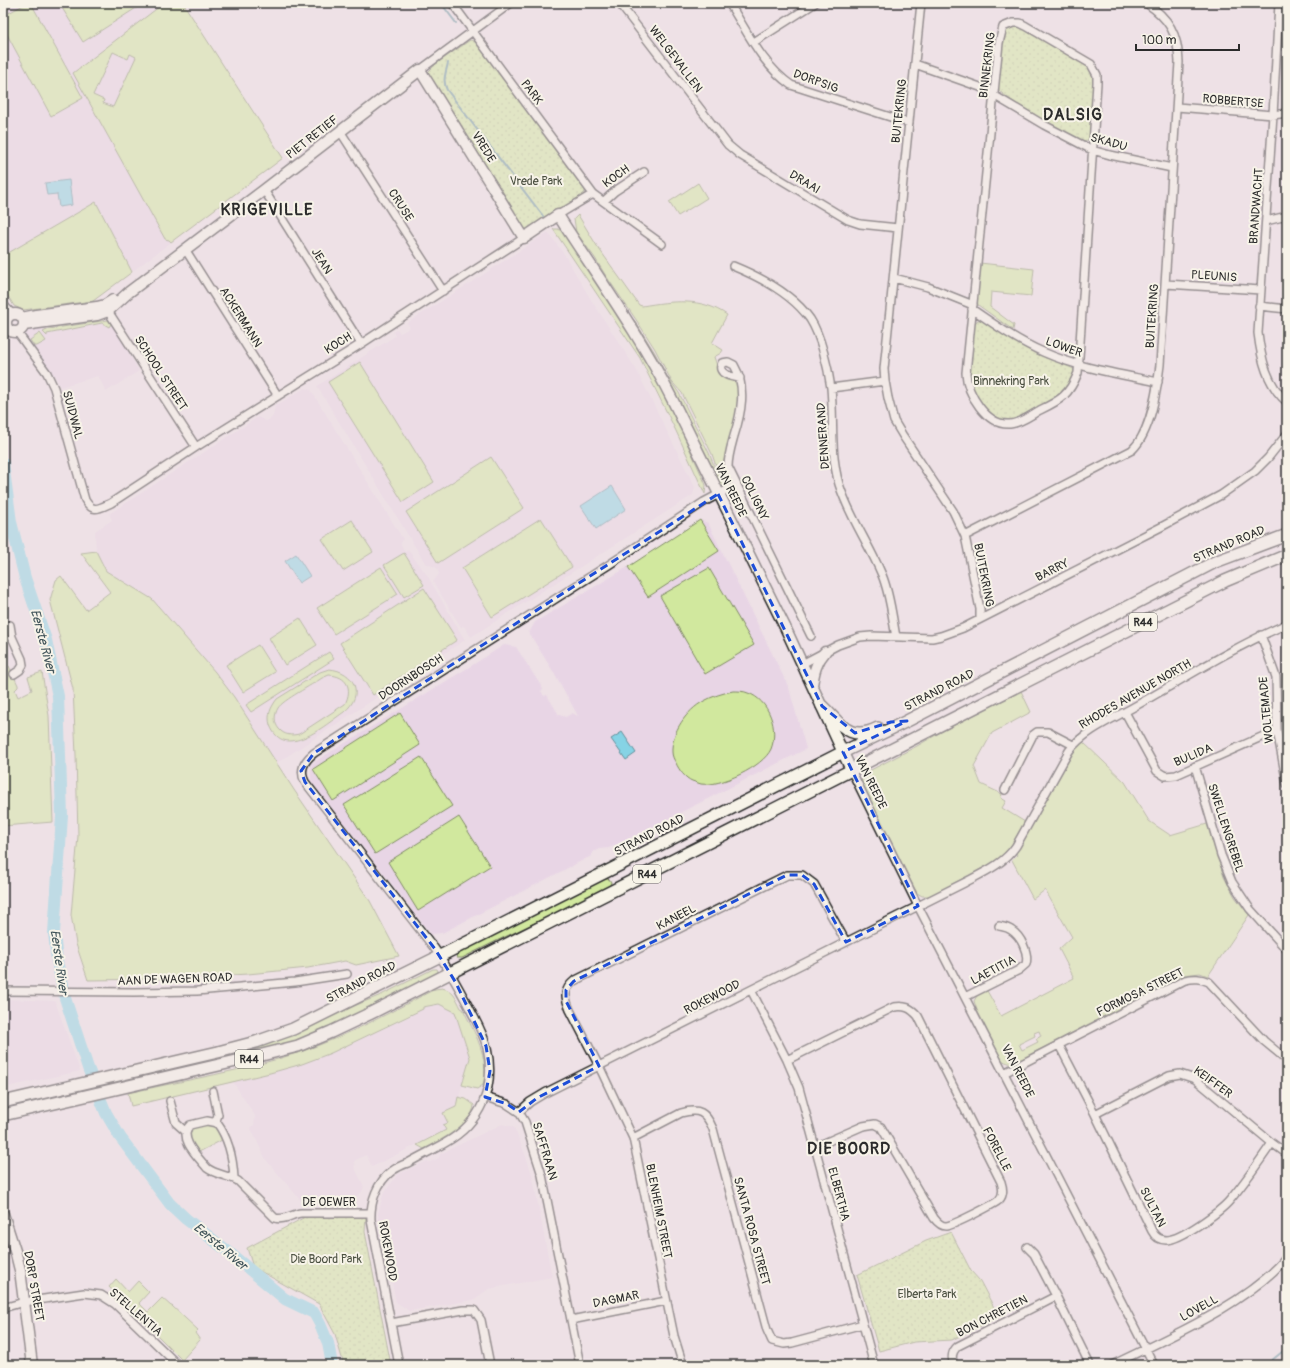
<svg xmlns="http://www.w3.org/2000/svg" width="1290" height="1368" font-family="Pangolin,sans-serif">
<defs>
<pattern id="park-dots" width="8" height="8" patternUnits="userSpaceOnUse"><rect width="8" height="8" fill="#d1e89e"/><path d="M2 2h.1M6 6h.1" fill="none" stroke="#b4c788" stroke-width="1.8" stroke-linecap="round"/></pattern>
</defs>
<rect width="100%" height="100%" fill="#eee1e6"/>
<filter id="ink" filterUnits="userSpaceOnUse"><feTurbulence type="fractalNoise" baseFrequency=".025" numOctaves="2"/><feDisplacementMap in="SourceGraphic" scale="8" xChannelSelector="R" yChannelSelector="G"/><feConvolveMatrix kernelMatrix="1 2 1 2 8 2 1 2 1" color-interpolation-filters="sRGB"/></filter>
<g filter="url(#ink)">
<path fill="#e8d5e5" d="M3,3H183L283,158L93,301L26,310L14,306L3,288Z
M548,232L564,254L590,298L636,369L695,487L693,495L471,637L464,626L461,627L433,582L439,574L437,568L425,563L317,386L395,336L393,332L397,329L400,333L406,330L410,327L407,323L489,271Z
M103,318L110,321L139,371L106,392L98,376L60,387L57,379L25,335L26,331L27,329Z
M305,388L311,390L403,539L401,544L405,552L408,550L427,575L465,640L277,763L234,697L215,672L152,599L106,571L96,551L95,537V531L112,520L109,514L258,417L266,421L270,419L273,416L275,406Z
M700,520L708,523L789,688L806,749L646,830L609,848L599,849L593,852L591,856L442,933L431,934L311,781V764L471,666L504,645L516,647L543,689L541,691L544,696L547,695L559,715L566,717L572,713L578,716L556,676L529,633L535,622L628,567Z
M3,999L55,1001L80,1071L3,1088Z
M439,1004L455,1011L470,1058L456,1107L448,1123L446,1130L372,1167L366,1155L354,1161L356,1165L354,1166L363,1184L364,1187L362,1192L354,1198L338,1204L305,1205L303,1203L266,1160L250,1127L254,1125L255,1116L233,1082L302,1064L331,1053L409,1017L423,1007Z
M502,1124L514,1127L527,1159L533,1178L552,1277L489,1289L473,1300L409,1311L396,1302L378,1214L383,1195L397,1175L427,1161L430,1162L439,1158L440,1154Z"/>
<path fill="#d1e89e" stroke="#7e8a64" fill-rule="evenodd" d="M27,3H31L83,98L51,116L3,27V16Z
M59,3H144L83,42Z
M164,3H183L283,158L171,242L169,240L165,239L73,73ZM113,52L128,59L130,54L136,57L113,107L103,103L104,100L93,95Z
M698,183L707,198L678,216L669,202Z
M96,202L132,272L93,301L23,310L14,306L3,288V256Z
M578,215L597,246L639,305L642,306C672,301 701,297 727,315L712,343L723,350L721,353L714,357L719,371C724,374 732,377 735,381C745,394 728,445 724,460V468L729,481L716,466L712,454L682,393L672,382L655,349L639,324L604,273L595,258L576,232L574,219Z
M553,229H558L564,232L650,363L681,427L687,443L706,485L705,494L676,431L640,358Z
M980,263L1034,269L1031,296L991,292L990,307L1014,325L1013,330L978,305L977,299Z
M629,315L635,321L655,353L667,376L679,393L709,453L715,468L727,485L723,486L721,484L666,377L654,354Z
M108,320L111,324L109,327L102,323L47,334V336L43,332L49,329Z
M40,333L46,341L37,346H34L30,340Z
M360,362L434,482L403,502L328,382Z
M491,457L524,508L438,563L406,512Z
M541,518L572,567L492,617L462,568Z
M352,520L373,552L343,571L322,539Z
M700,520L719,551L648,597L628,567Z
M96,551L106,571L152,599L215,672L234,697L294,790L370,901L399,956L356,965L345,961L308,968L248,974L163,979L88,980L76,944L71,915L78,836L76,755L73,689L50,600L56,580L61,576L86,610L110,592L81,553Z
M404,553L424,585L404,597L384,565Z
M381,567L398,594L334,634L317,608Z
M709,568L754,645L705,674L660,596Z
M424,588L457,640L373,695L340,643Z
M300,618L317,645L285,665L269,638Z
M258,645L275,672L243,692L226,665Z
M329,652L334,659L251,712L246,705Z
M9,666L18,685V687L15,690L18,697L32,690L28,677L42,672L49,716L53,822L3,826V670Z
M329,669C355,671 365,695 344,712C325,725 284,762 270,725C267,715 271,707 277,699L320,672ZM329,675C347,676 353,688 345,704L299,734C291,736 284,735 279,729C274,723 274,715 278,708C283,700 312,685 322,678Z
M733,691C738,691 744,691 748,693C769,700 779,729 771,749C763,767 720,787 701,784C698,783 695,782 692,781C685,778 679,770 676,763C674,760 672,756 672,752C671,732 687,710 704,701C713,696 723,693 733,691Z
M1021,691L1031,712L992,733L974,766L981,784L1002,794L1001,798L1006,801L1002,808L1025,822L1010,847L996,861L929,896H922L917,893L868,797L861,781L865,773L917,746L941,732Z
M400,713L420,745L333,801L313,769Z
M1083,742L1125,782L1149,821L1170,835L1207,824L1224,877L1235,897L1249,915L1208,976L1200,973L1184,975L1027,1056C1018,1061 1012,1067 1002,1060L977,1010L974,1001L978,994L986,989L1001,1016L1074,978L1059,949L1072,937L1045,890L1033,899L1012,860L1017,855L1016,853L1075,750ZM1039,1031L1041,1036L1036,1039L1038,1042L1022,1050L1019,1044L1035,1036L1034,1033Z
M421,757L452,806L375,854L344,805Z
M459,817L490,866L418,911L388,862Z
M607,879H609L611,882L610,885L605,890C557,913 509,934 462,958H457L456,954L599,880Z
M433,969H437L438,971L437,974L337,1025L297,1040L268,1050L114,1085L113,1081L300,1031L354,1006L381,995Z
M442,988C453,990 456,998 461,1008L463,1009C474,1032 490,1057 483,1085L477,1089L462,1085L470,1058L455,1012L439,1004L423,1007V1009L331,1053L302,1064L270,1073L131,1106L128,1093C185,1080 244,1071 300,1052C347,1036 391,1012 435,989Z
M458,1097L466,1099L474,1105C473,1124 439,1141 424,1149L417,1145L446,1130L443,1125L448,1123L443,1113L456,1107Z
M211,1123L214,1124L222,1140L199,1152L188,1136L191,1128Z
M116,1279L128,1292L138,1281L149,1292L139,1303L148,1312L162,1298L171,1306H172L198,1330L195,1333L200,1340L182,1360L109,1287Z"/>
<path fill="url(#park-dots)" stroke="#7e8a64" d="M1018,25L1085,64C1090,68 1093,72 1094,79L1090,138L1088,140L1081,141L1027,112L999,91L998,84L1002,44L1006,28Z
M470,40L477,42L587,188L583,195L527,230L524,229L428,75V72L436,64Z
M978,320H981L988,324L1010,339L1029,350L1074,369C1076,377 1067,392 1060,396C1046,405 1029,413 1014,419C1008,421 1002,421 996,418C984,412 969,387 969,374C969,357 973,340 974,323Z
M366,1215L365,1232L391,1365H344L335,1334L319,1304L253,1267L247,1248L305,1217Z
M951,1232L971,1271L980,1281L999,1317L952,1340L914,1342L879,1351L857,1275L926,1241Z"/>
<path fill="#86d3e5" stroke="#62909b" d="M69,180L72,205L59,207L57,194L47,195L45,183Z
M612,486L626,509L596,529L581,506Z
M296,554L310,576L299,583L285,561Z
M622,732L636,753L626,760L611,739Z"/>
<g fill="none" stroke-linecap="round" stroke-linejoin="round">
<path stroke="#62909b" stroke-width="2" d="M441,3L456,23
M448,63C446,72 442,81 447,90L543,216
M1266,1365L1282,1352L1287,1347"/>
<path stroke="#86d3e5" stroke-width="12" d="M3,463L11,522L25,578L46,640L58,696L62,816L54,933L57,961L65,998L88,1068L106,1113L120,1137L170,1204L186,1219L225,1249L285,1299L314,1313L320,1324L328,1343L332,1365"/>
<g stroke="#2b2b2b" stroke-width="10">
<path id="street" d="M452,3L593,194L662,244
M619,3L728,145L740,155L848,220L860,224L898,228
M729,3C747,31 762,65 791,85L909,123
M921,3L884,369L885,381L888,398L894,421L903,436L953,511L965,536L980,609V619
M1279,3L1273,115L1258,333C1261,358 1267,385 1287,402
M1013,23H1020L1026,26L1091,64L1097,75V83L1078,373C1069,395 1061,400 1040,410C1031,415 1021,423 1010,424C986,426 967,393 966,373L999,43L1003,27Z
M754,42L815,3
M915,64L980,87L1044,125L1092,150L1110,155L1172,168
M420,70L511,3
M1177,107L1273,115L1287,113
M340,131L443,291
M264,190L361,344
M604,201L615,191L644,172
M558,215L593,194
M1266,221L1287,216
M185,249L278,396
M733,266C760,277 793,295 810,319C821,336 828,367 831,388C834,420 830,453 839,484C849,516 869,544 882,575C890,594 892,616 896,637
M894,278L928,287L973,305
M1166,284L1261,290
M3,304L13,315
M1259,306L1287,309
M106,308L196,447
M972,309C995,325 1018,341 1043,352C1079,368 1119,374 1158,382
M3,312L7,319
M17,332L47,373L54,388L85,500C93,513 98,509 111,503L196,447L361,344L399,319L524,238
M740,378C732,377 716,374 722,363L728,362L734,365C747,387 741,414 734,436C731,447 728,456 728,467L811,636
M831,388L885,381
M965,536L1132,450C1151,432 1157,390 1160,365L1179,62C1178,34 1169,18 1146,3
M3,626L10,625L12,637L22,659L23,665L20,670L14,674
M1261,635L1276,677L1277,730L1287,784
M802,664L838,645L860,637L871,636L932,638L941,636L963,628L1161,527L1221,495L1255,471L1268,458L1287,434
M1125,712L1157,771L1165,776L1176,775L1277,730
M1195,766L1221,855L1232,882L1250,909L1287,950
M851,770L918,906L1154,1365
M1005,790L1033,735L1037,732H1048L1073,745
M751,990L787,1060L799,1088L874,1365
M3,991L134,992L197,991L295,982L347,974
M965,997L1019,970L1026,964C1029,953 1021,936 1011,930C1007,927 1003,927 999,926
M1059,1045L1095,1114L1152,1231C1155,1237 1159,1240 1166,1240C1181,1240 1221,1211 1230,1200C1245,1182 1259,1162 1272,1143
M787,1060L894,1007C905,1005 911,1008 918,1016L1001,1182C1003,1188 1004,1195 999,1200C995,1204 952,1226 946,1226C941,1226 937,1222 934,1218L881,1127L875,1124L863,1126L815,1147
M1004,1073L1185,980C1194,978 1200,978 1209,982L1264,1041L1287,1060
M213,1091L218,1115L215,1123
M485,1097L507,1104L519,1112L525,1122L542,1175L580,1365
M170,1101L176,1123L185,1131
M519,1112L530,1102L545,1093L964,883C983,873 1004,864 1016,846L1069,751C1084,730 1117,717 1139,704C1188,676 1236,646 1287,624
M1095,1114L1169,1076L1180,1074L1195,1079L1272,1143L1287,1154
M633,1138L681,1113C699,1108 706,1112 713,1129L767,1330L772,1341L784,1344L792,1343L863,1324
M234,1178C233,1159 229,1139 217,1123L207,1121L190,1125C177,1138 199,1158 207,1168C216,1175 228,1175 238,1181L275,1218C284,1221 292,1214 301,1213H371
M1027,1247L1034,1254L1056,1296
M3,1308L24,1302L84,1293L101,1295L115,1304L178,1365
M571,1320L666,1301
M391,1323L463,1310H474L481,1320L490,1365
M399,1365L371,1220C370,1202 377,1182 392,1171C396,1168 402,1165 408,1163C420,1156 433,1150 445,1143C481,1123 496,1087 487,1048C484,1034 476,1021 470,1009C459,988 448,968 435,949L305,782C299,770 304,761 314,753L610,564L704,502L736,485
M683,1365L674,1336L633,1138L599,1066L570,1010C565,998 563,990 574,981L787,875H802L814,884L846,942
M954,1365C951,1358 952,1351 958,1346L1056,1296L1090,1365
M1112,1365C1167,1338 1248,1304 1287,1257"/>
</g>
<g stroke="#2b2b2b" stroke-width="13">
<path id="secondary" d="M6 323a9 9 0 1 1 18 0a9 9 0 1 1-18 0Z
M22,318L36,315L97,307L105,305L113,300
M24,325L97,315L108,311L129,292L264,190L420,70L524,238L558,215C597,276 640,335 672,399L785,627L851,770
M812,685C814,672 816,662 825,652
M3,1214L16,1254L20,1270L32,1365"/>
</g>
<g stroke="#2b2b2b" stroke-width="14">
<path id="primary" d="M822,706C842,725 849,742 878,728
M3,1102L218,1052L256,1042L293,1029L440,956L843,752L907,721L1215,562L1287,535
M3,1115L258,1056L298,1046L331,1032L369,1014L1225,581L1287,555"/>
</g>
<use href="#street" stroke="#f7f3e8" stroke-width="7"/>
<use href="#secondary" stroke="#f7f3e8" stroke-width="10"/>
<use href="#primary" stroke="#f7f3e8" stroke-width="11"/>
</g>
</g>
<path d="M0 0H1290V1368H0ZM718,494L822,706L855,733L891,722L907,721L843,752L918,906L846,942L814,884L802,875H787L574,981L566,990V1001L599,1066L537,1098L519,1112L507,1104L485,1097L490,1071L486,1046L456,983L435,949L305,782L301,771L314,753Z" fill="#eee1e6" fill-opacity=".55" fill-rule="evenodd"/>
<path fill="none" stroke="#1d4ed8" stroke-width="3" stroke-dasharray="8 5" stroke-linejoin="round" d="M718,494L822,706L855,733L891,722L907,721L843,752L918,906L846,942L814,884L802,875H787L574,981L566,990V1001L599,1066L537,1098L519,1112L507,1104L485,1097L490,1071L486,1046L456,983L435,949L305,782L301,771L314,753Z"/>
<g text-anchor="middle" stroke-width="4" stroke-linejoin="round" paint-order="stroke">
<g fill="#f7f3e8" stroke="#686764" stroke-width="1">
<rect x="1129" y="613" width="28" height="18" rx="3"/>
<rect x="633" y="865" width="28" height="18" rx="3"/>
<rect x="235" y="1050" width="28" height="18" rx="3"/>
</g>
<g font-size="11" font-weight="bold" fill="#2b2b2b">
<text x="1143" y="626">R44</text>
<text x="647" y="878">R44</text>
<text x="249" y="1063">R44</text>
</g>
<g font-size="12" fill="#2b2b2b" stroke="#f7f3e8">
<text transform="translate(676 59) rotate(53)" y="4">WELGEVALLEN</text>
<text transform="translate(987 65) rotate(-83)" y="4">BINNEKRING</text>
<text transform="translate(816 81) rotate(20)" y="4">DORPSIG</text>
<text transform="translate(532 92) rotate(53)" y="4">PARK</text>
<text transform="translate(1233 101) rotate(5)" y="4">ROBBERTSE</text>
<text transform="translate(899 111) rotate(-84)" y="4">BUITEKRING</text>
<text transform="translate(312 137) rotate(-38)" y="4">PIET RETIEF</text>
<text transform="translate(1109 142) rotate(16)" y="4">SKADU</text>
<text transform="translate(484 147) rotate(58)" y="4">VREDE</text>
<text transform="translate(616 176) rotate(-36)" y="4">KOCH</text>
<text transform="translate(805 182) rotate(31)" y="4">DRAAI</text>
<text transform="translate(401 205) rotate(57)" y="4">CRUSE</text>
<text transform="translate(1256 206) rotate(-86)" y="4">BRANDWACHT</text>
<text transform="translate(322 261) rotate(58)" y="4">JEAN</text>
<text transform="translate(1214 276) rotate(4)" y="4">PLEUNIS</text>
<text transform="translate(1152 316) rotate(-86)" y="4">BUITEKRING</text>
<text transform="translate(241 317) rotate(58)" y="4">ACKERMANN</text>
<text transform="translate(338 343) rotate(-32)" y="4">KOCH</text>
<text transform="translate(1064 347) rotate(20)" y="4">LOWER</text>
<text transform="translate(161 373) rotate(57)" y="4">SCHOOL STREET</text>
<text transform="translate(73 415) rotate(75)" y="4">SUIDWAL</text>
<text transform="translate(823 436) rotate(-94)" y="4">DENNERAND</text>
<text transform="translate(731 490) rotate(64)" y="4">VAN REEDE</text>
<text transform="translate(755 498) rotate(64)" y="4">COLIGNY</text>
<text transform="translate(1229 544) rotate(-23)" y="4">STRAND ROAD</text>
<text transform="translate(1052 570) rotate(-27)" y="4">BARRY</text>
<text transform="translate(984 575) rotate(79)" y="4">BUITEKRING</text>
<text transform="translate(411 677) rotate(-33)" y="4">DOORNBOSCH</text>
<text transform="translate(939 690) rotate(-27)" y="4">STRAND ROAD</text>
<text transform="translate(1135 694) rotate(-30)" y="4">RHODES AVENUE NORTH</text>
<text transform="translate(1266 710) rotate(-95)" y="4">WOLTEMADE</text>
<text transform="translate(1193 755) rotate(-23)" y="4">BULIDA</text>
<text transform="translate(871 782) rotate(64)" y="4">VAN REEDE</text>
<text transform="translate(1226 828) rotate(72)" y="4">SWELLENGREBEL</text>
<text transform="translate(649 835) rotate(-27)" y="4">STRAND ROAD</text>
<text transform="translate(676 917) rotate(-27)" y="4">KANEEL</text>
<text transform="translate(993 970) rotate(-28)" y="4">LAETITIA</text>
<text transform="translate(175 979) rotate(-2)" y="4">AAN DE WAGEN ROAD</text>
<text transform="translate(361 982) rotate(-27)" y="4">STRAND ROAD</text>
<text transform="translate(1140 992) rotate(-26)" y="4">FORMOSA STREET</text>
<text transform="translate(712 997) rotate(-27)" y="4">ROKEWOOD</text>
<text transform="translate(1018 1071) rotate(63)" y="4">VAN REEDE</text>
<text transform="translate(1213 1082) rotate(36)" y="4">KEIFFER</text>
<text transform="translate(997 1149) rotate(63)" y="4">FORELLE</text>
<text transform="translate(545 1151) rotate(73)" y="4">SAFFRAAN</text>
<text transform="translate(839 1194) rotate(75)" y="4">ELBERTHA</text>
<text x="329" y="1206">DE OEWER</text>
<text transform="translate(1153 1207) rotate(63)" y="4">SULTAN</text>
<text transform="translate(659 1211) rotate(79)" y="4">BLENHEIM STREET</text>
<text transform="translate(752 1231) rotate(75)" y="4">SANTA ROSA STREET</text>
<text transform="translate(388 1251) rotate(80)" y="4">ROKEWOOD</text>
<text transform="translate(34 1286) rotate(80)" y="4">DORP STREET</text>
<text transform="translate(616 1299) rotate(-11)" y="4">DAGMAR</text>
<text transform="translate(1199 1308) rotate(-29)" y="4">LOVELL</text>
<text transform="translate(136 1312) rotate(41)" y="4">STELLENTIA</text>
<text transform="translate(992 1316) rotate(-27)" y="4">BON CHRETIEN</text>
</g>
<g font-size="12" fill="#4c5142" stroke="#f7f3e8">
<text x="536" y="185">Vrede Park</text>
<text x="1011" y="385">Binnekring Park</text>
<text x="326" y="1263">Die Boord Park</text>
<text x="927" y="1298">Elberta Park</text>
</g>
<g font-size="13" font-style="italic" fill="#42555a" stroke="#f7f3e8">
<text transform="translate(44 641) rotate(75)" y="5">Eerste River</text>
<text transform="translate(60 962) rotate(82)" y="5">Eerste River</text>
<text transform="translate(221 1246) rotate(40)" y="5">Eerste River</text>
</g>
<g font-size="16" font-weight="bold" letter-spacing="1" fill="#2b2b2b" stroke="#f7f3e8">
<text x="1073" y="120">DALSIG</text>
<text x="267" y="215">KRIGEVILLE</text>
<text x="849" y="1154">DIE BOORD</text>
</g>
</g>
<rect width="1290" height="1368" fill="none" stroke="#f7f3e8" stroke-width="16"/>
<rect x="8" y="8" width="1274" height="1352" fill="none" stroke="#2b2b2b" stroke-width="1.5" filter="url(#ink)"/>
<path d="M1136 44v6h103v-6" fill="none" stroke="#2b2b2b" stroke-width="2"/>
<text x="1142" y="44" font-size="12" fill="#2b2b2b" stroke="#f7f3e8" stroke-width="3" paint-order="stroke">100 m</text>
</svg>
